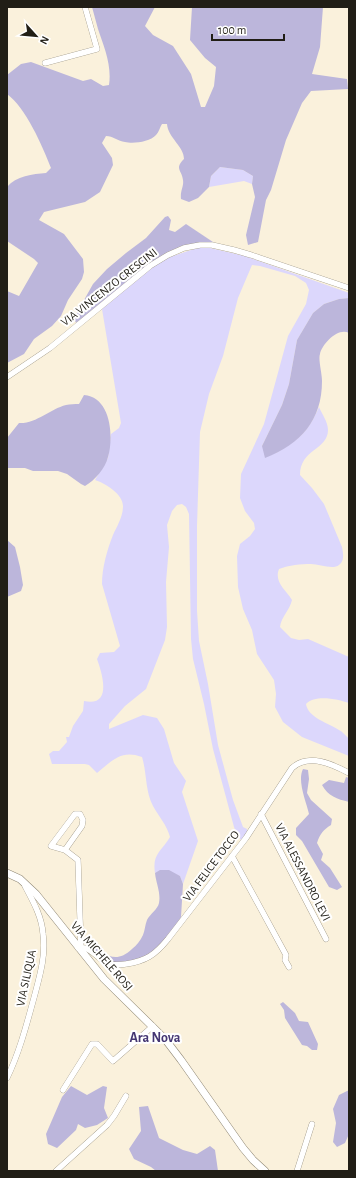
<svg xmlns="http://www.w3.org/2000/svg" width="356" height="1178" font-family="'Alegreya Sans',sans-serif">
<rect width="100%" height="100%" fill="#faf1dc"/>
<path fill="#dcd7fc" d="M220,167L243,170L253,176L252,184L244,181L209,187L211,176Z
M197,248H210L245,256L349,293V298L339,299L324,304L313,313L297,340L289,384L282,405L262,446L276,453C300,438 307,434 319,407C322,414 328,422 328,430C328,450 300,449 300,475L312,488L324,504L342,547C343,552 345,561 339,565C333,570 319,564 311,564C301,564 289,565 279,569C274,582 285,589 292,600C290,610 281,617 280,627L291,638L299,640L308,639L349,657V703C338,699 315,694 306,704C308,718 329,723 339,730C343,732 346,736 349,739V756L302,737L283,722L275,707L276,694L274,680L257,654L252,630L243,609L238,587L237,556L240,544L250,536L255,529L254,523L245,511L240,498L241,474L264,424L288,336L306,304L309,290L306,283L295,276L260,266L252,265L238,298L223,356L209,394L200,432L197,526V611L199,641L208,684L218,745L233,800L243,827L247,829V834L241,840L237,835L234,827L213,749L204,704L193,659L191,639L189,514L186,507L182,504L177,505L172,511L167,525L169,547L166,582L167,627L165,640L146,689L125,706L109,724V729L143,715L157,718L164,729L174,763L186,781L182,792L198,841L183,884L180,876C171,873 165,867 155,873C152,854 161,852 170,837C167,825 159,817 153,806C145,791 147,773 142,757C121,749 112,761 97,773L89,765L85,764H52L49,754L53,751H59L67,742L66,737H69L73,726L83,711L84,701C113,707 102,673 97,659L100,653L114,652L120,646L102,584C102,568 107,550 113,535C117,526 123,517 123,506C123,494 105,483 95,480L108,458L111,434L119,428L121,423L102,309L153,266L167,258Z"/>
<path fill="#bcb6db" d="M92,7H155L145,26L153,35L173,46L191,74L201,107H205L214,86L216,67L205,58L190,40L192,7H323L320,47L312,74L347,79L348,89L311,91L302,103L286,140L271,190L266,200L258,242L248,245L246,235L255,197L252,184L253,176L243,170L220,167L211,176L209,187L198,198L189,202L181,199C180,190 184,187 183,180C182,170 174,169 184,159C184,146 168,138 167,124H162C160,127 159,132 156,135C150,142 133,144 125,142C118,141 113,136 106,136L102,143L112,158L113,165L100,192L85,202L44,212L39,220L64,234L83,259L84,272L82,279L68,300L61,316L52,326L34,339L24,354L7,363V291L19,296L38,263L34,259L7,241V187C16,176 33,174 46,173L51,168C42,145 26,108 7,94V75L21,64L31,62L83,81L91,79L103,86L109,85C112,65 104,47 98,29C96,22 94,14 92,7Z
M168,216L171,220L169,230L175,232L186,224L213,242L210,243L192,244L179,247L76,323L74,318L93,284L107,269L126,253L146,238L165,217Z
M349,298V333C338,327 322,344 320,354C318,359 322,373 322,381C322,420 301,444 265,458L262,446L282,405L289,384L297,340L313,313L324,304L339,299Z
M84,395C111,397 114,437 108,457C105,469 95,480 85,486L81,484L67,474L58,471H33L25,468H7V438L19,423C36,424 50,409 66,405C70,404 75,404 79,404Z
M7,540L15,547L20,567L23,585L21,591L7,597Z
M303,769L308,770L309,779L307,793L311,800L332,819L331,825C323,830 320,834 317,843L323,854L321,860L330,868L342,887L337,890L329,887L302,841L296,835V828L309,814C306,801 297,781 303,769Z
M346,777L349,778V802C337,799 328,796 322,785L329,780L344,783Z
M160,870H169L180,876L183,884L181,917L179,922L159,949L142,961L115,963L109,961L86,943L90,942C104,954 115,965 132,949C137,945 140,941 143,935C145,930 145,925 147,920C150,914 158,909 159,903C161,893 156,883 155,873Z
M283,1002L295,1013L299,1021L308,1022L318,1044L317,1050H312L307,1046L302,1045L285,1018L284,1010L280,1004Z
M71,1086L87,1095L103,1086L107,1087L104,1108L108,1118L97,1125L85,1128L78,1124L76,1130L57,1148L48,1144L46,1134L62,1097Z
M349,1090V1134L345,1143L337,1147L333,1142L336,1123L333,1109L339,1095Z
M148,1106L159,1138L183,1150L197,1154L210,1146L215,1150L218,1171H156L151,1167L134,1159L129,1149L141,1131L139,1107Z"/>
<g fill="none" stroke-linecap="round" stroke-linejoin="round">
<g stroke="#908875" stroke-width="6">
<path id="minor" d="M45,63L97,49L85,7
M7,377L50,348L150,266L168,255L184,248L200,245H212L234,250L251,255L349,288
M261,814L326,939
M65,850L82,826L83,820L80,814H75L51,846L65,850L78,860L81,947
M232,856L286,955L285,960L289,967
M78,948C89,945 96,957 105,962C111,966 119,965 126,964C146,961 155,955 168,939L246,838L292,768C309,753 332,764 349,773
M7,1078C20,1051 27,1023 35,994C40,975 46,955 43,934C42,917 33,901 25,886
M63,1090L92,1044H97L113,1061L153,1026
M56,1171L107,1125L114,1116L126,1096
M297,1171L312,1124"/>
</g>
<g stroke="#908875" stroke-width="8">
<path id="tertiary" d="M7,873L20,879L36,894L104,979L165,1039L181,1060L243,1148L253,1160L265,1171"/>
</g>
<use href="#minor" stroke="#fff" stroke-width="5.5"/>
<use href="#tertiary" stroke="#fff" stroke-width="7"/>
</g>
<g text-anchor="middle" stroke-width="4" stroke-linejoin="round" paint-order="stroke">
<g font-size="12" fill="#211e16" stroke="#fff">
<text transform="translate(109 287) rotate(-38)" y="4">VIA VINCENZO CRESCINI</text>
<text transform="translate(211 866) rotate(-53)" y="4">VIA FELICE TOCCO</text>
<text transform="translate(303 872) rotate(63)" y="4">VIA ALESSANDRO LEVI</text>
<text transform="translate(102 956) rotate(49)" y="4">VIA MICHELE ROSI</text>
<text transform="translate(26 978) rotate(-78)" y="4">VIA SILIQUA</text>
</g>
<g font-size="14" font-weight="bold" fill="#443672" stroke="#fff">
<text x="155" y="1042">Ara Nova</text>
</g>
</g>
<rect width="356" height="1178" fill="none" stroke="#211e16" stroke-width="16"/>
<g transform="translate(36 36) rotate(117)" stroke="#ffffff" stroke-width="3" paint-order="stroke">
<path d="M0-3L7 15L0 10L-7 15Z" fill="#211e16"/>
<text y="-6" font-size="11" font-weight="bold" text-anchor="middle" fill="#211e16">N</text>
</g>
<path d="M212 34v6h72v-6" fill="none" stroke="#211e16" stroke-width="2"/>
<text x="218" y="34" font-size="12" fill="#211e16" stroke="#ffffff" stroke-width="3" paint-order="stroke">100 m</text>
</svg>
